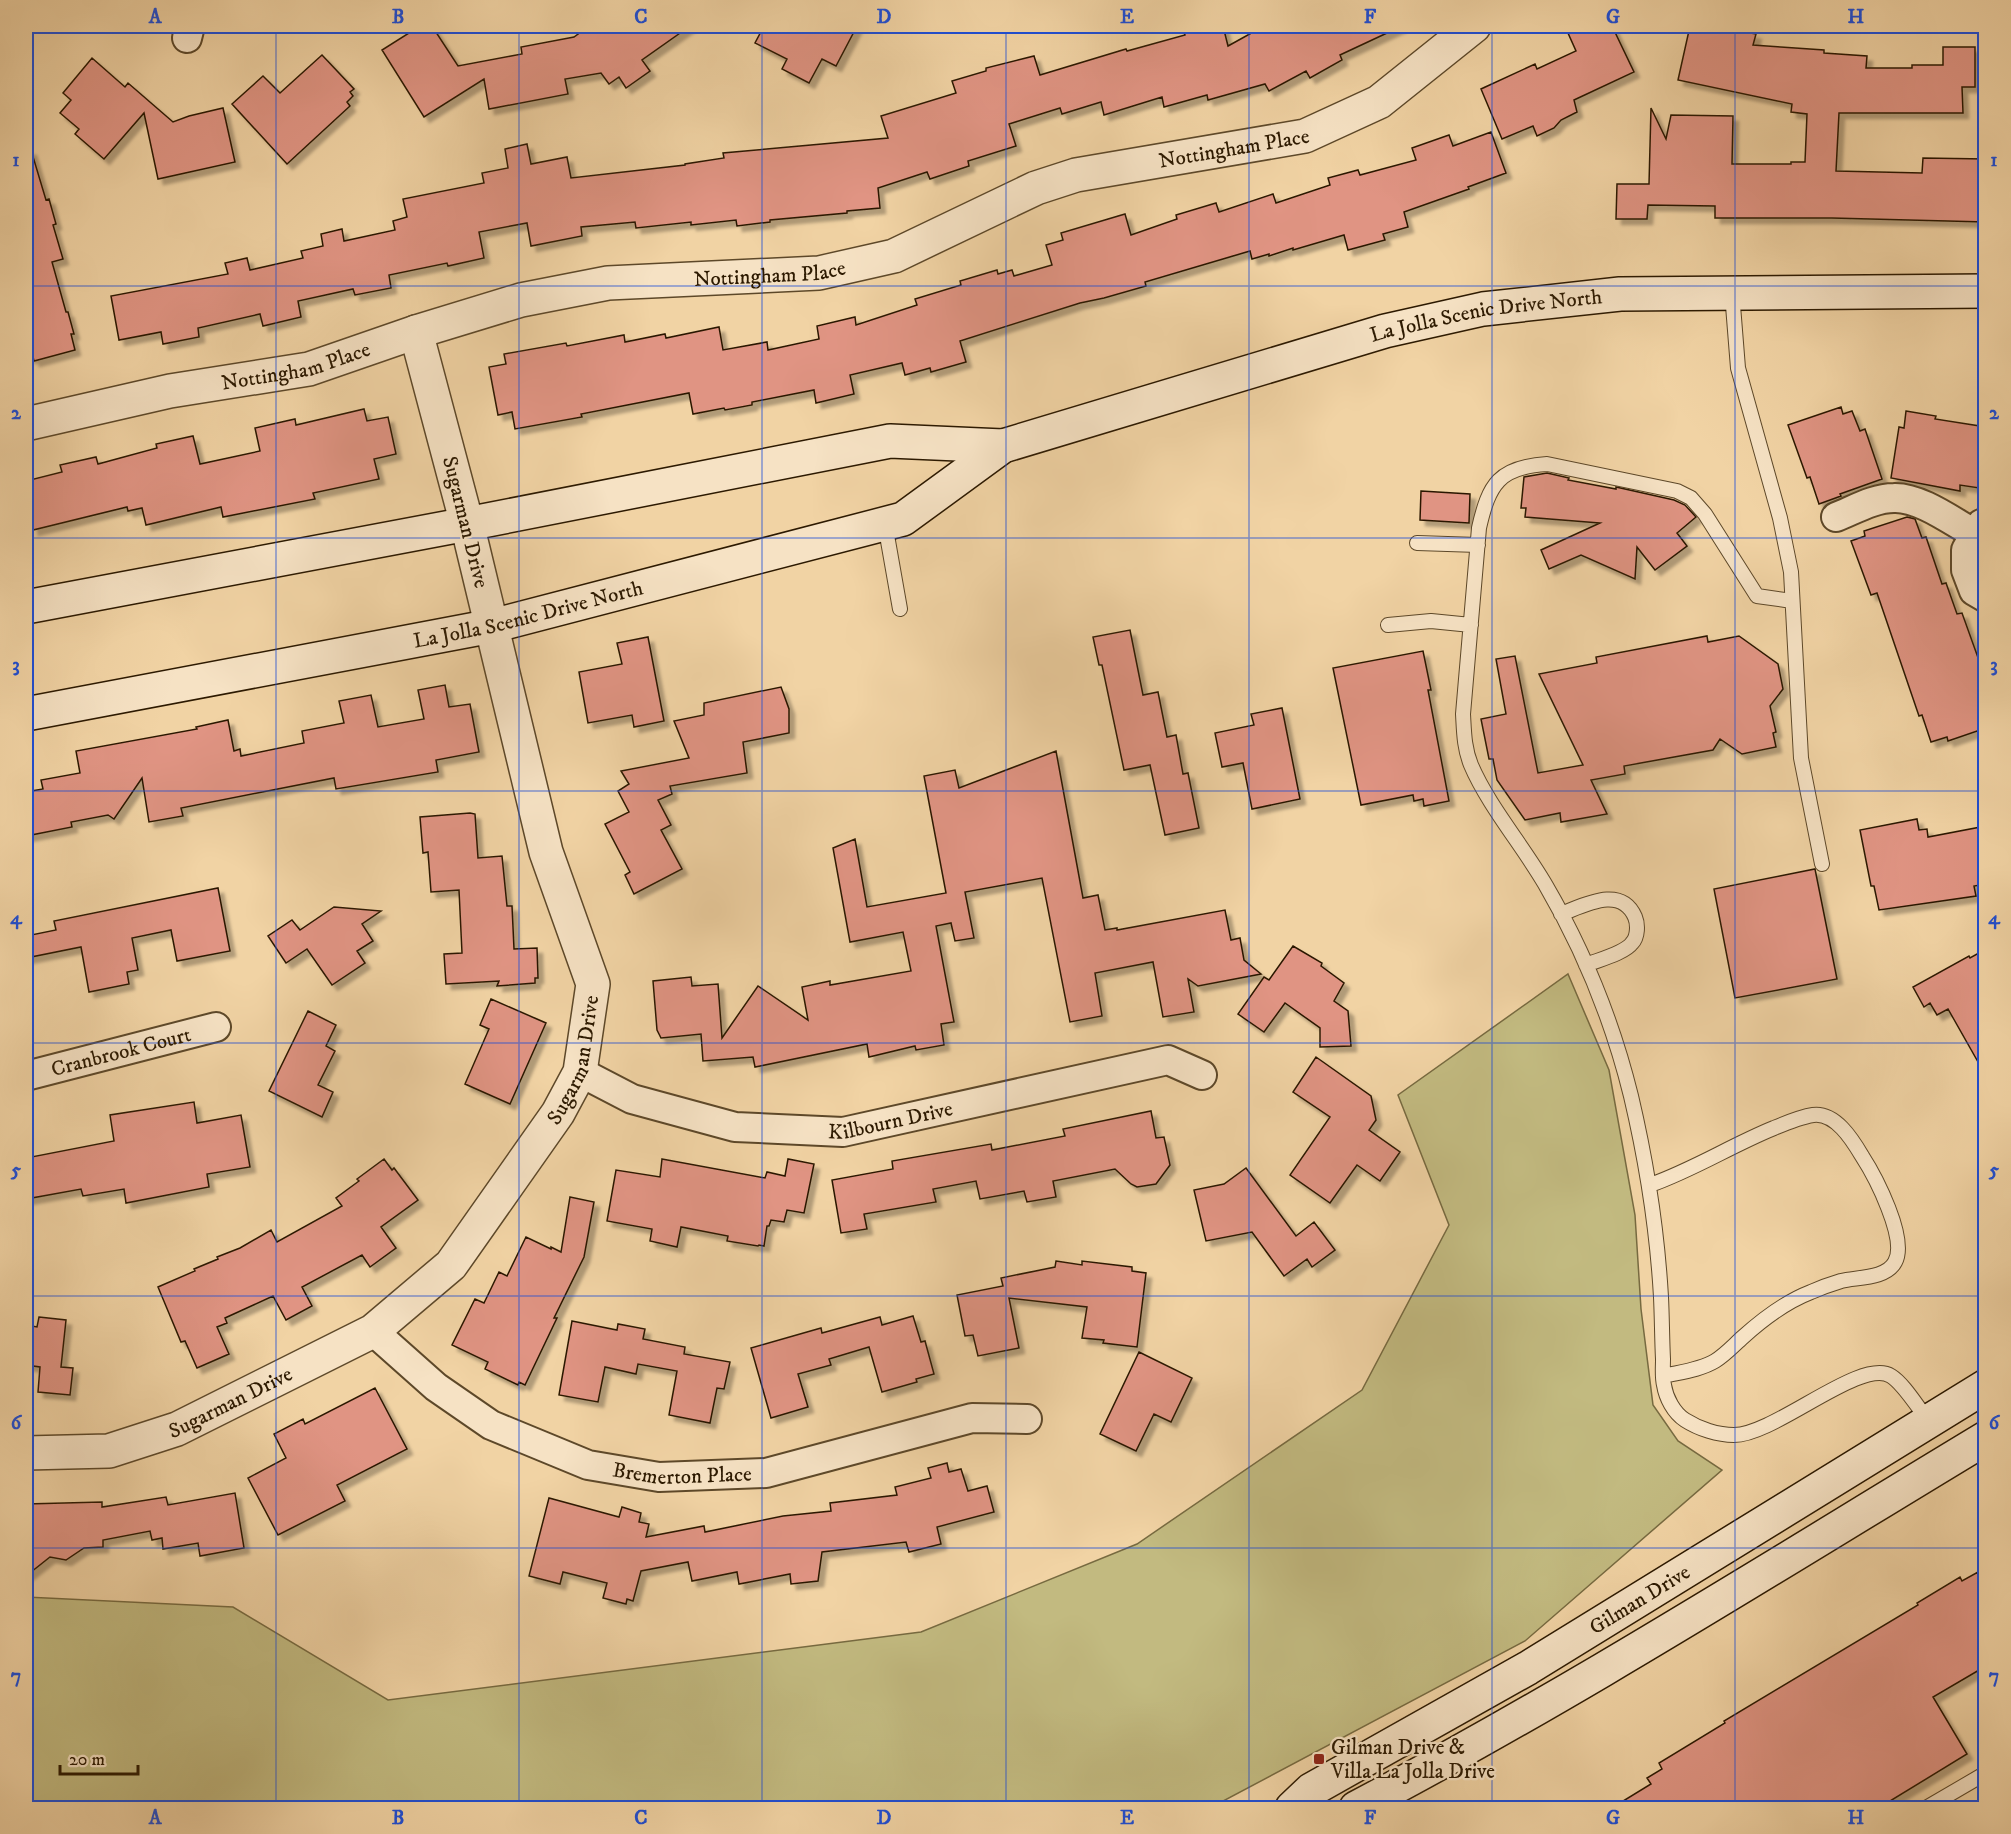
<svg xmlns="http://www.w3.org/2000/svg" width="2011" height="1834" font-family="'IM FELL DW Pica',serif">
<defs>
<filter id="shadow"><feDropShadow dx="5.5" dy="5.5" stdDeviation="1.5" flood-color="#0004"/></filter>
</defs>
<rect width="100%" height="100%" fill="#f1d3a4"/>
<filter id="stains"><feTurbulence type="fractalNoise" baseFrequency=".00333" numOctaves="4"/><feColorMatrix values="0 0 0 0 .2 0 0 0 0 .09 0 0 0 0 .02 0 0 0 .5 -.17"/></filter>
<radialGradient id="worn" r=".72"><stop offset=".6" stop-color="#630" stop-opacity="0"/><stop offset="1" stop-color="#630" stop-opacity=".3"/></radialGradient>
<path fill="#c2ba80" stroke="#776a40" stroke-width="1.5" d="M1568,974L1609,1070L1635,1215L1641,1309L1653,1405L1678,1441L1722,1470L1525,1641L1210,1808H26V1597L233,1607L388,1700L921,1632L1137,1544L1362,1390L1449,1225L1398,1095Z"/>
<path fill="#e09483" stroke="#2c1900" stroke-width="1.5" filter="url(#shadow)" d="M420,26H432L458,66L522,54L521,47L574,37L589,26H690L642,60L650,71L626,88L619,77L609,84L601,73L565,79L568,94L489,109L484,79L424,117L382,50Z
M764,26H857L836,66L822,59L809,83L782,69L787,59L755,43Z
M1204,26H1223L1228,46L1264,26H1402L1340,55L1342,60L1310,78L1306,71L1269,91L1265,84L1208,100L1207,95L1164,107L1162,97L1104,115L1101,102L1062,114L1060,108L1009,124L1016,146L968,161L969,166L930,179L927,172L878,188L880,208L847,211V213L770,220V222L737,226L736,220L691,225V222L636,228L635,222L581,227L582,236L531,246L527,223L479,232L484,258L448,266L447,263L389,275L391,288L355,295L353,289L298,301L301,317L263,326L260,314L198,328L199,337L163,344L161,332L119,340L111,296L228,274L225,263L247,258L250,270L303,258L301,251L323,246L321,234L342,229L344,241L395,230L393,221L407,217L403,199L484,183L482,173L508,168L505,149L527,144L531,164L567,157L571,178L685,165V164L724,158L723,153L888,138L881,116L956,93L952,81L986,71V68L1034,56L1040,75L1126,49L1127,51L1185,35L1184,31Z
M1569,26H1612L1634,72L1574,100L1577,112L1561,120L1554,128L1537,136L1533,126L1502,139L1481,89L1535,64L1537,69L1576,51L1568,33L1572,31Z
M1690,26H1713L1756,34L1753,45L1824,50V53L1867,56L1866,68H1912V65H1943V47H1975V87H1962L1963,113H1839L1836,171L1922,173L1923,158L1986,159V222L1832,218H1715V206L1648,205L1647,219H1616L1617,184H1649L1651,108L1666,139L1671,115L1733,116L1732,164H1791V162H1805L1807,114L1791,112L1792,104L1678,80Z
M322,55L354,89L350,92L353,96L347,102L350,106L287,164L232,104L263,76L280,93Z
M92,58L125,87L128,83L173,122L189,116L223,108L235,162L158,179L144,113L104,159L75,134L79,129L60,113L71,100L63,93Z
M1491,132L1506,173L1468,187L1469,189L1404,212L1408,227L1383,234L1385,240L1348,250L1344,235L1293,250V248L1269,256V254L1252,259L1250,251L1145,282L1146,286L1104,298L1080,303L960,341L966,362L931,372L930,368L905,375L902,363L850,375L854,394L816,403L814,390L752,402V405L725,410L724,408L693,414L689,393L581,414L582,417L515,429L512,412L498,415L489,367L506,364L504,354L566,343L567,346L624,335L625,342L665,334L666,338L719,327L723,350L767,342L768,350L819,339L817,326L855,317L856,325L917,305L915,299L961,285L960,281L997,270L998,274L1012,270L1014,276L1052,265L1046,245L1063,240L1061,233L1125,214L1131,235L1177,219L1176,215L1216,203L1219,212L1273,194L1276,203L1330,185L1328,178L1358,170L1360,175L1416,160L1412,148L1449,135L1453,146Z
M26,150H31L46,200L49,199L56,224L53,225L63,259L52,262L66,312H68L74,334H71L75,350L34,361L33,357L29,358L26,345Z
M1841,407L1843,414L1852,411L1860,431L1865,429L1882,479L1840,494L1841,496L1819,504L1810,477L1807,478L1788,425Z
M364,409L367,421L388,417L396,454L374,459L379,479L313,493L315,499L223,517L221,507L146,525L142,508L128,511L127,507L33,530L26,498V481L62,472L60,465L96,457L98,464L157,448L156,444L193,436L200,464L260,451L255,428L295,419L296,425Z
M1906,411L1936,416L1935,419L1986,427V489L1960,485V491L1891,478L1899,427L1904,428Z
M1547,473L1569,478L1568,480L1616,489V487L1674,500L1685,505L1696,517L1677,533L1687,546L1655,570L1637,547L1635,579L1581,555L1549,569L1541,550L1600,523L1525,517L1526,508H1521L1524,477Z
M1421,491L1470,494L1469,523L1420,520Z
M1907,517L1915,519L1922,538L1926,537L1942,584L1946,583L1957,614L1962,613L1986,680V728L1948,741L1947,737L1931,742L1922,715L1919,716L1877,593L1871,595L1851,541L1865,536L1864,531Z
M1130,630L1143,695L1158,692L1167,737L1176,735L1183,774L1188,773L1199,828L1165,835L1150,765L1124,770L1102,665H1099L1093,637Z
M1707,636L1708,642L1739,636L1778,664L1783,689L1770,706L1776,732L1773,733L1776,747L1742,754L1720,739L1713,750L1624,766L1625,774L1591,780L1607,814L1561,822L1560,813L1525,820L1497,780L1493,759H1489L1481,719L1506,714L1496,659L1515,656L1538,773L1583,765L1539,674L1597,663L1596,657Z
M648,637L664,721L634,727L632,715L588,723L579,672L622,664L617,643Z
M1423,651L1431,690H1428L1449,801L1424,806L1423,799L1414,801L1413,795L1361,805L1333,668Z
M445,685L449,707L470,704L479,752L436,760L438,772L336,789L334,778L181,808L183,816L149,822L142,778L114,819L108,815L71,822L72,827L26,836V792L43,789L41,780L80,773L76,751L197,729L196,727L228,720L234,751L240,749L241,756L304,743L302,731L344,723L339,701L371,695L378,727L424,719L418,690Z
M781,687L789,709V733L743,742L747,773L670,786L672,794L658,800L671,825L661,830L682,869L634,894L625,875L630,872L605,824L629,812L618,791L629,784L621,771L689,758L674,721L704,715V703Z
M1282,708L1300,799L1252,809L1243,763L1222,767L1215,733L1254,725L1251,714Z
M1056,751L1083,898L1098,895L1105,930L1117,928V930L1225,910L1231,940L1240,938L1244,960L1261,974L1198,986L1188,979L1194,1012L1163,1017L1153,962L1095,973L1102,1016L1070,1022L1042,878L965,892L974,938L955,941L951,923L936,926L954,1022L941,1024L944,1045L916,1050L915,1046L869,1057L867,1044L755,1067L753,1057L703,1061L701,1034L661,1038L657,1030L653,981L691,977L692,986L718,984L722,1038L758,986L808,1020L802,987L830,981V985L911,971L903,932L850,942L833,848L855,839L867,907L946,893L924,776L955,770L959,788Z
M470,813L475,814L478,858L502,856L507,906H512L514,949L537,948L538,978H535V983L497,986L499,981L446,984L444,954L462,953L459,890L431,892L428,852L423,853L420,817Z
M1917,819L1919,830L1927,829L1928,837L1986,826V865H1982L1986,884L1974,886L1976,896L1879,910L1874,886H1871L1860,830Z
M1815,869L1837,979L1735,998L1714,889Z
M218,888L230,951L177,961L171,930L132,938L138,970L127,972L129,984L89,992L81,947L26,958V936L56,930L54,921Z
M334,907L381,911L362,924L373,941L357,951L365,963L332,985L307,949L286,963L268,936L292,920L300,930Z
M1293,946L1322,963L1321,966L1344,983L1334,1001L1348,1011L1351,1046L1320,1047V1028L1285,1003L1264,1032L1238,1014L1264,977L1269,980Z
M1986,949V1076L1948,1009L1937,1015L1930,1003L1924,1007L1913,987L1969,956L1970,958Z
M491,999L546,1023L510,1104L465,1084L489,1029L480,1025Z
M308,1011L336,1025L326,1046L335,1051L318,1085L333,1092L322,1117L269,1091Z
M1316,1057L1371,1096L1376,1120L1369,1130L1400,1152L1380,1181L1357,1165L1330,1203L1290,1175L1330,1117L1293,1092Z
M194,1102L197,1123L241,1115L250,1167L207,1174L209,1187L126,1203L124,1189L83,1196L81,1189L26,1199V1158L114,1141L110,1115Z
M1151,1111L1156,1138L1164,1137L1170,1165L1156,1184L1137,1187L1131,1184L1115,1169L1053,1181L1056,1197L1027,1202L1024,1191L980,1199L976,1181L933,1189L936,1202L864,1214L867,1229L841,1233L832,1180L893,1169L892,1161L991,1144L992,1150L1065,1136L1063,1129Z
M384,1159L392,1170L394,1168L418,1200L381,1227L396,1248L370,1267L362,1255L302,1287L312,1306L286,1320L273,1296L225,1318L227,1323L217,1327L229,1354L197,1368L185,1341L181,1342L158,1287L195,1271L194,1269L218,1259L217,1257L240,1248L271,1230L277,1242L342,1206L336,1198L359,1181L357,1179Z
M662,1159L765,1178L767,1172L785,1176L788,1159L814,1164L804,1213L787,1210L784,1222L771,1220L769,1226H767L764,1246L759,1245L758,1246L727,1241L728,1236L681,1227L677,1247L650,1241L652,1229L607,1221L616,1170L660,1177Z
M1246,1168L1296,1236L1314,1222L1335,1250L1312,1267L1307,1259L1284,1276L1252,1232L1206,1241L1194,1190L1224,1184Z
M570,1197L594,1202L584,1257L554,1318H557L525,1385L519,1382L518,1385L485,1369L488,1362L452,1345L475,1299L484,1303L499,1272L507,1276L526,1237L551,1249V1247L561,1252Z
M1056,1261L1082,1265V1261L1132,1267V1271L1146,1273L1137,1347L1103,1343L1104,1340L1082,1338L1087,1307L1009,1298L1019,1348L978,1356L973,1335L965,1336L957,1295L1003,1286L1001,1278L1055,1267Z
M913,1316L921,1342L925,1341L934,1374L916,1379L917,1382L882,1392L869,1347L829,1359L831,1365L798,1374L808,1407L771,1418L751,1348L821,1328L822,1333L880,1317L882,1325Z
M39,1317L66,1320L61,1367L73,1368L70,1395L38,1392L40,1367L26,1365V1325L37,1327Z
M572,1321L617,1330L618,1324L645,1329L643,1339L685,1347L684,1354L730,1362L724,1389L717,1388L710,1423L669,1415L677,1371L638,1364L636,1374L605,1367L598,1402L559,1395Z
M1139,1352L1192,1378L1171,1422L1154,1414L1136,1451L1100,1434Z
M375,1388L407,1449L337,1485L345,1501L278,1535L248,1478L286,1458L274,1434L303,1419L305,1424Z
M947,1463L949,1472L961,1469L968,1491L987,1486L994,1512L937,1527L941,1544L909,1552L906,1542L822,1552L818,1581L791,1584L790,1574L739,1584L737,1572L692,1581L688,1562L641,1571L633,1601L627,1599L626,1604L603,1598L607,1583L563,1572L560,1584L529,1576L549,1498L619,1517L622,1507L641,1513L639,1522L649,1524L646,1537L704,1526L705,1532L783,1516L831,1511L830,1503L897,1495L895,1487L931,1478L928,1468Z
M235,1493L244,1548L200,1556L198,1543L163,1549L162,1538L152,1540L150,1531L103,1540V1547L84,1548L66,1560L50,1557L26,1576V1504L102,1502V1507L166,1497L168,1505Z
M1978,1572L1986,1585V1666L1933,1697L1967,1754L1877,1809H1610L1651,1784L1647,1778L1662,1769L1659,1763L1725,1723L1724,1721L1918,1605L1917,1603L1960,1577L1962,1581Z"/>
<g fill="none" stroke-linecap="round" stroke-linejoin="round">
<g stroke="#5d4829" stroke-width="16">
<path id="service" d="M1732,293L1738,368L1780,518L1791,572L1801,758L1822,864
M885,524L900,609
M1417,543L1478,545
M1792,601L1757,596L1705,514L1691,498L1677,491L1547,464C1499,467 1489,484 1479,528L1463,714C1464,731 1464,748 1471,765C1488,805 1523,846 1545,884C1583,949 1613,1023 1631,1096C1647,1164 1657,1227 1661,1297C1662,1318 1662,1339 1663,1359C1663,1368 1662,1377 1664,1385C1666,1398 1674,1413 1685,1420C1699,1429 1718,1435 1734,1435C1775,1435 1861,1357 1891,1376C1904,1384 1918,1408 1928,1420
M1388,625L1431,621L1471,625
M1561,914C1585,905 1621,885 1635,917C1638,924 1638,937 1632,943C1625,953 1598,960 1586,965
M1650,1185C1693,1170 1732,1145 1774,1128C1786,1123 1800,1117 1813,1115C1835,1112 1852,1139 1862,1156C1875,1176 1908,1239 1895,1262C1886,1279 1857,1277 1841,1281C1831,1284 1820,1288 1811,1292C1785,1302 1764,1318 1743,1337C1734,1345 1725,1355 1715,1361C1700,1370 1680,1372 1663,1376
M1926,1808L1986,1773"/>
</g>
<g stroke="#5d4829" stroke-width="32">
<g id="minor">
<path d="M187,38L190,26"/>
<path d="M1836,517C1854,510 1874,498 1894,498C1920,497 1953,522 1975,534"/>
<path d="M1986,522L1981,524L1966,550V570L1974,591L1986,598"/>
<path id="s1" d="M580,1072L632,1099L735,1127L843,1132L1168,1060L1202,1075"/>
<path id="s2" d="M26,1076L216,1027"/>
<path id="s3" d="M373,1331L436,1387L491,1425L588,1465L659,1477L766,1473L972,1418L1027,1419"/>
</g>
</g>
<g stroke="#5d4829" stroke-width="36">
<g id="tertiary">
<path id="s4" d="M26,424L170,391L309,369L416,332L521,300L608,283L819,273L894,256L1036,188L1076,175L1305,136L1379,102L1474,26"/>
<path id="s5" d="M26,1453L109,1451L177,1429L373,1331L451,1265L558,1113L580,1072L593,984L546,852L467,524L416,332"/>
</g>
</g>
<g stroke="#2c1900" stroke-width="36">
<g id="secondary">
<path d="M26,607L467,524L890,441L1003,446"/>
<path id="s6" d="M26,714L492,626L903,519L1003,446L1385,331L1483,309L1620,294L1986,291"/>
<path id="s7" d="M1292,1808L1311,1790L1528,1668L1986,1386"/>
<path d="M1356,1808C1571,1695 1777,1564 1986,1438"/>
</g>
</g>
<use href="#service" stroke="#f6e2c4" stroke-width="14"/>
<use href="#minor" stroke="#f6e2c4" stroke-width="28"/>
<use href="#tertiary" stroke="#f6e2c4" stroke-width="33"/>
<use href="#secondary" stroke="#f6e2c4" stroke-width="33"/>
</g>
<path fill="none" stroke="#1d4ed8" stroke-width="1.5" stroke-opacity="0.55" d="M276,26V1808M519,26V1808M762,26V1808M1006,26V1808M1249,26V1808M1492,26V1808M1735,26V1808M26,286H1986M26,538H1986M26,791H1986M26,1043H1986M26,1296H1986M26,1548H1986"/>
<rect fill="#8f2418" stroke="#f6e2c4" stroke-width="2" x="1313" y="1753" width="12" height="12" rx="3"/>
<g text-anchor="middle" stroke-width="4.5" stroke-linejoin="round" paint-order="stroke">
<g font-size="21" fill="#2c1900" stroke="#f6e2c4">
<text dy="7" stroke="none"><textPath href="#s4" startOffset="1248">Nottingham Place</textPath></text>
<text dy="7" stroke="none"><textPath href="#s4" startOffset="762">Nottingham Place</textPath></text>
<text dy="7" stroke="none"><textPath href="#s6" startOffset="1524">La Jolla Scenic Drive North</textPath></text>
<text dy="7" stroke="none"><textPath href="#s4" startOffset="276">Nottingham Place</textPath></text>
<text transform="translate(466 522) rotate(76)" y="7">Sugarman Drive</text>
<text dy="7" stroke="none"><textPath href="#s6" startOffset="512">La Jolla Scenic Drive North</textPath></text>
<text dy="7" stroke="none"><textPath href="#s2" startOffset="98">Cranbrook Court</textPath></text>
<text dy="7" stroke="none"><textPath href="#s5" startOffset="718">Sugarman Drive</textPath></text>
<text dy="7" stroke="none"><textPath href="#s1" startOffset="322">Kilbourn Drive</textPath></text>
<text dy="7" stroke="none"><textPath href="#s5" startOffset="214">Sugarman Drive</textPath></text>
<text dy="7" stroke="none"><textPath href="#s3" startOffset="351">Bremerton Place</textPath></text>
<text dy="7" stroke="none"><textPath href="#s7" startOffset="406">Gilman Drive</textPath></text>
</g>
<g font-size="21" fill="#2c1900" stroke="#f6e2c4" text-anchor="start">
<text x="1331" y="1754">Gilman Drive &amp;<tspan x="1331" dy="24">Villa La Jolla Drive</tspan></text>
</g>
</g>
<rect width="2011" height="1834" fill="none" stroke="#f1d3a4" stroke-width="66"/>
<path d="M60 1765v9h78v-9" fill="none" stroke="#2c1900" stroke-width="3"/>
<text x="69" y="1765" font-size="18" fill="#2c1900" stroke="#f6e2c4" stroke-width="4.5" paint-order="stroke">20 m</text>
<rect x="33" y="33" width="1945" height="1768" fill="none" stroke="#1d4ed8" stroke-width="2"/>
<g font-size="20" text-anchor="middle" font-weight="bold" fill="#1d4ed8">
<text x="155" y="23">A</text>
<text x="398" y="23">B</text>
<text x="641" y="23">C</text>
<text x="884" y="23">D</text>
<text x="1127" y="23">E</text>
<text x="1370" y="23">F</text>
<text x="1613" y="23">G</text>
<text x="1856" y="23">H</text>
<text x="16" y="166">1</text>
<text x="1994" y="166">1</text>
<text x="16" y="419">2</text>
<text x="1994" y="419">2</text>
<text x="16" y="671">3</text>
<text x="1994" y="671">3</text>
<text x="16" y="924">4</text>
<text x="1994" y="924">4</text>
<text x="16" y="1176">5</text>
<text x="1994" y="1176">5</text>
<text x="16" y="1429">6</text>
<text x="1994" y="1429">6</text>
<text x="16" y="1682">7</text>
<text x="1994" y="1682">7</text>
<text x="155" y="1824">A</text>
<text x="398" y="1824">B</text>
<text x="641" y="1824">C</text>
<text x="884" y="1824">D</text>
<text x="1127" y="1824">E</text>
<text x="1370" y="1824">F</text>
<text x="1613" y="1824">G</text>
<text x="1856" y="1824">H</text>
</g>
<rect width="100%" height="100%" filter="url(#stains)"/>
<rect width="100%" height="100%" fill="url(#worn)"/>
</svg>
